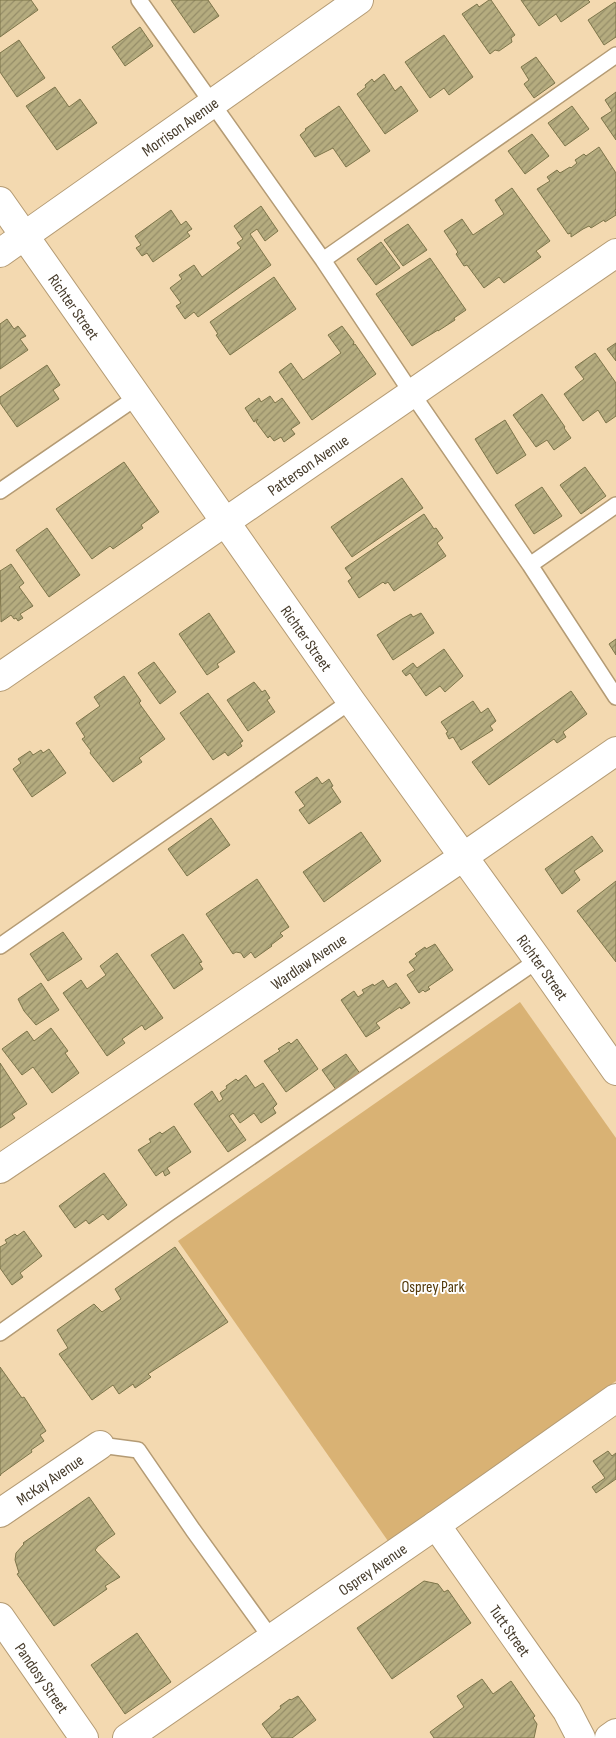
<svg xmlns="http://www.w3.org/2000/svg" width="616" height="1738" font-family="'Sofia Sans Condensed',sans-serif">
<defs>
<pattern id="building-hatch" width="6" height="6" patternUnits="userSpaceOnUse" patternTransform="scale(1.25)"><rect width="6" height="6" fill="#b5ac7f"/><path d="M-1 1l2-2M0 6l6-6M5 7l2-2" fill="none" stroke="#958d68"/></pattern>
</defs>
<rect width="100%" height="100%" fill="#f3d9b0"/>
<path fill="#d9b274" d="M520,1002L616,1138V1381L388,1541L178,1241Z"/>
<path fill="url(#building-hatch)" stroke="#7d754a" d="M0,0H31L38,10L0,37Z
M171,0H208L219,16L194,33Z
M489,0H491L515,35L511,38L512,42L499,51L495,50L490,54L462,14L477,4L479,7Z
M521,0H588L590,2L561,22L556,14L539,26Z
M615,2L616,4V37L604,45L588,20Z
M140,27L153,46L125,66L112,47Z
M444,35L473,77L449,95L444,88L430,98L405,62Z
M19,40L45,78L17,97L0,72V53Z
M536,57L555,83L534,98L524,84L529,80L521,67Z
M384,74L395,91L401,86L418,111L385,134L357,94L366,87L365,85L372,79L374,82Z
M55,87L69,107L80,99L97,123L57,150L26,106Z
M616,92V140L601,118L612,111L605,100Z
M339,106L370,151L346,167L333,148L315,157L300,135L306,130L305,129Z
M572,106L589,129L565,146L548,123Z
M532,134L549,156L525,174L508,151Z
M599,147L616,173V209L615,210L616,215L605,222L604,220L591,228L589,226L583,229L571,237V233L568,234L537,189L550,181L547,177L557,170L560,173L570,167L571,168L577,163L575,160L584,154L586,156Z
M512,188L550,241L536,251L541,257L504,283L499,277L484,288L467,265L464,266L456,254L458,252L444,231L462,219L473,235L504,214L495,200Z
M261,206L278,231L265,241L257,229L250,234L271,265L198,317L194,312L185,319L176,306L181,303L170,288L182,279L179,275L194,265L202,277L241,248L237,243L243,239L234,226Z
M171,210L181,225L186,221L192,229L187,232L190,236L153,262L147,253L142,256L136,248L141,245L135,236Z
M408,224L427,250L403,266L384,240Z
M381,242L400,268L376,285L357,259Z
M430,258L466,310L454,318L455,320L438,331V330L412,346L376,294Z
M274,277L296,309L230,355L216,335L218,334L210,322Z
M7,319L14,329L18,326L26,336L20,339L28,350L0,369V324Z
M342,326L354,342L353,345L355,344L376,374L312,420L279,372L291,363L303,380L341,353L328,335Z
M616,343V361L607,349Z
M595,353L616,383V416L606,423L598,410L583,421L564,394L584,379L575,367Z
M47,365L60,385L53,390L59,399L17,427L0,403V397Z
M542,394L565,427L564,428L571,438L554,450L547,440L536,447L513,415Z
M270,396L275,403L282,398L300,423L291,429L295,434L284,442L281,437L274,441L270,436L268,438L256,422L258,419L254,422L245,408L259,398L261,402Z
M505,420L526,455L497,474L475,439Z
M124,462L159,512L141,525L143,528L113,549L110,546L92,559L56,509Z
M585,467L606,496L581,514L560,485Z
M402,478L423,508L352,557L331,527Z
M542,487L562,516L534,534L515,505Z
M424,514L434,529L436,528L443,538L437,543L446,556L394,591L388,582L385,584L383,582L359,598L348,581L352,578L345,568Z
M47,528L80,575L49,597L16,550Z
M11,564L24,583L19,587L33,606L20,614L23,618L18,621L16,618L14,619L11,615L1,622L0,571Z
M209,613L235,652L217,664L219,667L207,675L179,634Z
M421,613L434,633L393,660L377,635L402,619L411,614L413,617Z
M616,639V655L609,644Z
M444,649L463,676L445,692L440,686L426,696L410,673L406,676L402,671L413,663L417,668Z
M154,662L176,692L160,704L138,673Z
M124,676L141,701L139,703L165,739L139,758L142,762L113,782L90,753L91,751L82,739L85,737L76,723L100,706L94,697Z
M254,682L262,692L265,690L270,698L267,700L275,712L248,731L227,700Z
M571,691L587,714L563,732L566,737L557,743L554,739L489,785L472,762Z
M208,693L243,741L240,743L242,746L228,756L225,752L213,760L180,713Z
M473,701L481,713L488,708L496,721L490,726L493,730L461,750L453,737L449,739L446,733L448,732L441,722Z
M49,749L66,773L32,797L13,769L21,763L18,759L30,751L33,755L41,750L43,753Z
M317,777L322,784L329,779L333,786L331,787L341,802L309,824L299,810L305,806L295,792Z
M211,818L230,845L187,876L168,849Z
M361,832L381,861L324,902L303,872Z
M592,836L603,851L574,871L580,880L562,894L545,869Z
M257,879L289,927L280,933L283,936L271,945L272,946L255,958L251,952L244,958L241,953L236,952L233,954L206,914Z
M616,881V962L577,911Z
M63,932L82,959L48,981L30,954Z
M183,934L202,962L199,963L203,969L174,989L151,955Z
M435,944L453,970L428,987L430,989L425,992L423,990L419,993L407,975L415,970L409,962L417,956L415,954L425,947L426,949Z
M117,953L163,1018L145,1030L142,1025L122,1039L125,1043L107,1056L63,993L81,980L87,989L106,975L100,966Z
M383,980L388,988L396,983L410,1003L401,1009L400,1007L376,1023L380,1028L366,1037L341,1000L354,991L358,997L364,993L362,990L373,984L374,986Z
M41,983L59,1010L36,1025L24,1011L18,999Z
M51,1028L68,1051L65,1053L79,1073L52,1093L33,1067L22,1075L2,1049L27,1031L34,1041Z
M297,1039L318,1069L286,1092L264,1061L280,1051L278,1049L289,1042L291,1044Z
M346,1054L361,1075L337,1091L322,1070Z
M0,1063L27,1104L12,1114L15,1118L0,1128Z
M246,1075L255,1088L263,1083L277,1104L273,1108L276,1113L261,1123L254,1113L240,1123L233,1113L229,1116L246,1140L228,1152L194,1104L212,1091L219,1102L223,1099L220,1093L227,1088L226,1086L236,1079L238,1081Z
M174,1126L191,1152L167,1168L170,1173L165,1176L163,1171L156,1176L138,1150L151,1142L149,1139L160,1132L162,1134Z
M104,1173L127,1205L108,1220L103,1214L89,1224L86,1220L75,1228L59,1206Z
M24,1231L42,1256L20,1273L23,1277L12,1285L0,1268V1247L7,1243L5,1240L15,1234L17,1236Z
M175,1247L228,1322L148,1374L151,1377L135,1388L133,1384L119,1394L113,1385L92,1400L59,1354L68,1348L57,1330L94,1304L102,1312L121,1299L115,1289Z
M0,1367L22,1398L24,1397L46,1431L40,1435L44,1441L31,1450L32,1452L1,1474L0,1476Z
M608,1451L612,1456L616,1453V1479L596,1493L592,1487L605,1478L593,1461Z
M89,1497L115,1534L98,1546L95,1550L120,1577L105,1586L107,1589L54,1626L17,1574L19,1573L15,1560L16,1553L24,1544L23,1543Z
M424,1581L438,1584L444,1592L448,1590L471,1623L392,1679L357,1628Z
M137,1633L171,1682L125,1714L91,1665Z
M482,1679L493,1694L511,1681L535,1716L533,1718L537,1724L534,1738H434L430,1732L464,1707L457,1696Z
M298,1696L316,1720L292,1738H272L262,1724L281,1708L280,1706L290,1699L291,1700Z"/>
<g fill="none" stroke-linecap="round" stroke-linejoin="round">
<g stroke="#b49b74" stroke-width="18">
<path id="service" d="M139,0L323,260L411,392L530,565L616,697
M323,260L616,55
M0,491L137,397
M530,565L616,505
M0,946L351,701
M0,1333L169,1213L538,960
M100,1445L138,1450L193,1530L271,1638"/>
</g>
<g stroke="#b49b74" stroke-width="30">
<g id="minor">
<path id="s1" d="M0,253L359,0"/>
<path id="s2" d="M0,677C206,536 410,393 616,253"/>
<path id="s3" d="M0,1169L463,857L616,751"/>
<path id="s4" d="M0,1513L100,1445"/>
<path id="s5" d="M436,1525L567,1711L581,1738"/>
<path id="s6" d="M127,1738L436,1525L616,1398"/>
</g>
</g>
<g stroke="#b49b74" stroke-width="30">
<g id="tertiary">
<path id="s7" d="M0,1617L84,1738"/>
<path d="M609,1738L616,1733"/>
</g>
</g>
<g stroke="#b49b74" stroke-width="30">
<g id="secondary">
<path id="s8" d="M0,201L351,701L538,960L616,1071"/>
</g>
</g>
<use href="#service" stroke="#fff" stroke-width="15"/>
<use href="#minor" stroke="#fff" stroke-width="28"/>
<use href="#tertiary" stroke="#fff" stroke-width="28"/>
<use href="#secondary" stroke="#fff" stroke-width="28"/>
</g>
<g text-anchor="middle" stroke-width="4" stroke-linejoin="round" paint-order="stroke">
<g font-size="16" fill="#463b2b" stroke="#fefefe">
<text dy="6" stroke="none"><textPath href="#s1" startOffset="220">Morrison Avenue</textPath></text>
<text dy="6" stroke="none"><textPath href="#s8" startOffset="129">Richter Street</textPath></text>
<text dy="6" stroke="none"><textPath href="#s2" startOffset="374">Patterson Avenue</textPath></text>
<text dy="6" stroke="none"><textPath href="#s8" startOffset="534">Richter Street</textPath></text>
<text dy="6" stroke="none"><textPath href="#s3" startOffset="372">Wardlaw Avenue</textPath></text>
<text dy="6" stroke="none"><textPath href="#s8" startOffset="939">Richter Street</textPath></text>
<text dy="6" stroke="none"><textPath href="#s4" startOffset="60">McKay Avenue</textPath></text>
<text dy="6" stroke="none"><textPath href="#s6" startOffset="298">Osprey Avenue</textPath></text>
<text dy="6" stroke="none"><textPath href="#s5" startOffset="129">Tutt Street</textPath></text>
<text dy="6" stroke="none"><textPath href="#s7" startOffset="74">Pandosy Street</textPath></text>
</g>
<g font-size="16" fill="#533909" stroke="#fefefe">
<text x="433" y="1292">Osprey Park</text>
</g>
</g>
</svg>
